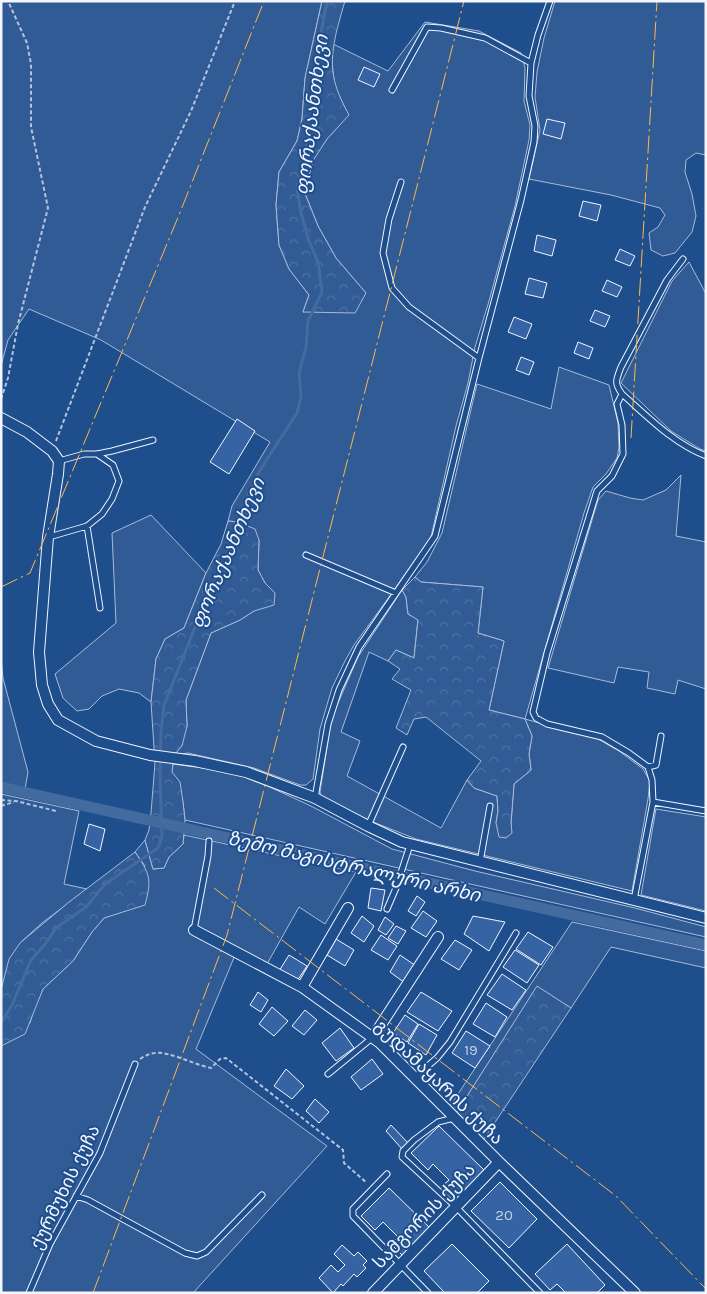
<svg xmlns="http://www.w3.org/2000/svg" width="707" height="1294" font-family="Karla,'Noto Sans Georgian',sans-serif">
<defs>
<pattern id="forest-crowns" width="20" height="18" patternUnits="userSpaceOnUse" patternTransform="scale(1.25)"><rect width="20" height="18" fill="#305b95"/><path d="M2 6a3 3 0 1 1 6 0M12 15a3 3 0 1 1 6 0" fill="none" stroke="#4e73a5"/></pattern>
</defs>
<rect width="100%" height="100%" fill="#1f4e8c"/>
<path fill="#305b95" stroke="#a8bbd7" d="M1,1H322L305,78L302,119L297,141L279,172L276,205L279,245L289,269L309,295L303,312L366,293L336,258L318,226L304,191L313,159L327,139L348,115L335,86L332,65L333,44L388,71L425,22L479,31L521,53L525,68L524,101L530,125L529,140L515,206L489,301L475,347L468,383L456,426L431,537L387,600L354,645L345,661L332,688L320,729L313,779L306,785H300L254,768L188,753L174,755L187,726L186,700L211,633L240,620L254,611L275,593L265,583L258,570L259,540L238,522L228,521L232,506L270,442L101,340L29,309L8,340L1,366Z
M555,1H706V155L696,153L686,160L685,172L692,194L696,216L692,232L675,253L663,256L651,250L649,233L658,227L665,215L660,208L611,195L529,179L540,130L535,97L537,72L544,38Z
M689,262L706,294V451L700,449L671,431L621,383L672,281Z
M559,367L609,385L618,423L619,447L617,458L606,474L593,487L584,513L525,719L598,739L619,751L643,769L650,781L648,799L632,891L416,839L373,822L321,797L320,792L330,728L335,710L358,657L402,590L406,597L408,614L418,619L414,658L396,650L388,661L369,652L341,732L360,741L347,776L441,828L467,780L474,788L497,796L498,811L496,823L511,833V823L514,784L531,770L529,754L532,736L525,719L489,710L504,641L478,633L483,587L421,582L415,577L427,562L442,533L477,384L551,409Z
M681,475L676,536L706,542V689L678,680L675,694L647,688L649,672L618,667L614,683L548,668L598,500L606,491L630,498L643,500L666,490Z
M151,515L206,573L184,628L165,639L156,659L151,702L139,693L119,689L102,696L89,709L77,711L63,698L55,674L116,623L112,533Z
M1,658L3,678L28,772L25,789L1,784Z
M173,764L217,770L248,777L311,806L392,849L475,871L635,908L706,927V937L185,820L183,802L172,772Z
M1,794L79,811L64,884L87,889L42,923L20,943L1,990Z
M656,809L706,817V911L641,895Z
M184,835L356,872L325,924L299,907L267,964L238,948L196,1049L327,1146L193,1293H1V1046L30,1023L34,1009L43,989L73,961L92,932L104,918L117,913L145,866L135,852L145,840L153,869L164,868L169,857L183,844Z
M572,922L706,951V968L611,947L571,1008L537,987L457,1112L450,1106Z"/>
<path fill="url(#forest-crowns)" stroke="#a8bbd7" d="M322,1H345C337,29 327,58 336,86C339,96 344,106 349,115L327,139L314,159L304,191L318,226L336,258L366,293L355,313L303,312L309,295L289,269L279,245L276,205L279,172L297,141L302,119L305,78Z
M228,521L238,522L255,529L259,540L258,570L265,583L275,593L274,605L254,611L240,620L211,633L186,700L187,726L182,746L174,755L172,772L180,782L183,802L185,820L183,844L169,857L164,868L153,869L145,840L149,830L151,813L155,763L151,702L156,659L165,639L184,628L206,573L221,544Z
M415,577L421,582L483,587L478,633L504,641L489,710L525,719L532,736L529,754L531,770L514,784L511,823L512,833L506,838L499,837L496,823L498,811L497,796L474,788L467,780L481,761L426,717L414,719L407,735L396,728L411,690L392,679L400,669L388,661L396,650L414,658L418,620L408,614L406,597L402,590Z
M135,852C150,874 152,879 145,905L104,918L92,932L73,961L43,989L25,1034L1,1046V990L9,959L20,943L69,902Z
M537,986L571,1008L484,1139L457,1112Z"/>
<g fill="none" stroke-linecap="round" stroke-linejoin="round">
<path stroke="#446ba0" stroke-width="3" d="M1,1023L12,1005L31,960L46,943L56,928L86,907L105,884L158,848L162,837L160,776L161,732L164,705L202,610L221,578L232,551L245,519L248,495L260,470L297,413L301,396L299,373L306,347L308,321L322,292L318,262L309,241L301,213L297,188L310,133L314,109L317,60L321,33L327,1"/>
<path stroke="#446ba0" stroke-width="11" d="M1,787L706,945"/>
</g>
<path fill="#3563a3" stroke="#f2f6ff" d="M364,67L380,74L374,87L358,80Z
M547,119L565,123L561,139L543,134Z
M583,201L601,205L597,221L579,216Z
M537,235L556,240L552,256L534,251Z
M620,249L635,256L630,266L615,260Z
M529,278L547,283L543,298L525,294Z
M607,280L622,287L617,297L602,291Z
M595,310L610,316L605,327L590,321Z
M514,317L532,324L526,339L508,332Z
M578,342L593,348L589,359L574,353Z
M521,357L534,362L529,375L516,370Z
M237,419L255,431L229,474L210,462Z
M89,824L105,829L100,851L84,844Z
M371,888L385,890L381,911L368,908Z
M417,896L425,902L416,916L408,911Z
M423,911L437,921L426,937L411,928Z
M362,916L374,926L364,942L351,933Z
M473,916L505,922L489,951L464,934Z
M385,917L394,924L386,935L378,930Z
M396,926L406,931L398,944L388,938Z
M528,932L553,947L541,965L516,949Z
M381,935L397,946L388,960L371,950Z
M336,939L354,950L345,966L327,955Z
M455,940L472,950L459,970L441,959Z
M515,950L539,965L527,983L503,967Z
M289,955L307,966L297,981L279,971Z
M400,955L416,966L405,983L390,972Z
M502,974L526,990L512,1010L487,995Z
M258,992L268,1000L261,1012L250,1005Z
M421,992L452,1011L438,1031L407,1012Z
M486,1003L507,1017L495,1037L473,1024Z
M272,1007L288,1021L274,1036L259,1024Z
M305,1010L317,1020L304,1035L292,1026Z
M405,1015L418,1024L407,1042L393,1033Z
M419,1024L437,1035L426,1055L408,1043Z
M340,1028L354,1048L336,1061L322,1043Z
M466,1031L490,1046L475,1068L452,1053Z
M372,1059L383,1074L361,1090L351,1077Z
M286,1069L304,1086L292,1099L274,1086Z
M315,1099L329,1112L319,1123L306,1111Z
M391,1125L408,1143L402,1149L386,1131Z
M439,1126L485,1171L456,1201L442,1186L449,1180L433,1164L428,1170L411,1153Z
M500,1182L537,1219L509,1248L471,1211Z
M389,1188L430,1228L403,1256L391,1244L398,1237L383,1222L375,1230L361,1216Z
M452,1244L489,1281L477,1293H445L424,1271Z
M567,1244L605,1285L597,1293H566L557,1284L550,1290L535,1274Z
M342,1245L354,1256L358,1252L367,1261L363,1265L366,1268L357,1277L354,1274L343,1286L341,1284L333,1293L319,1278L331,1265L338,1272L345,1265L334,1254Z"/>
<g fill="none" stroke-linecap="round" stroke-linejoin="round">
<g stroke="#f2f6ff" stroke-width="7">
<path id="service" d="M392,90L427,27L441,28L485,38L531,63
M401,182L389,219L383,253L392,288L409,307L479,358
M622,394C614,383 616,380 621,367L667,280L683,259
M59,461L84,454H97L112,451L153,440
M87,526L100,608
M49,537L87,526L102,514L112,499L119,481L113,465L97,454
M306,555L396,593
M648,767L656,765L661,736
M315,798L328,724L339,690L359,647L435,536L479,358L521,200L534,142L535,126L529,96L531,63L538,35L550,1
M653,802L706,811
M368,826L403,747
M480,862L490,806
M634,900L653,802L652,780L648,767L629,753L602,737L547,724L536,718L533,712L547,653L597,491L612,476L623,454L622,425L617,404L622,394C648,417 673,443 706,456
M387,909L396,888L410,845
M194,930L208,856L209,841
M328,1074L372,1038
M415,1077L437,1058L450,1042L516,933
M454,1118L438,1122L414,1140L403,1151L402,1157L456,1207L540,1293
M387,1174L353,1209V1216L428,1293
M76,1196L88,1200L185,1253L197,1256L206,1252L262,1195
M29,1293L50,1244L100,1153L135,1064"/>
</g>
<g stroke="#f2f6ff" stroke-width="12">
<path id="minor" d="M1,418L27,432L52,451L59,461L58,474L48,537L39,652L42,685L48,704L58,720L96,741L150,755L195,761L246,772L315,798L368,826L402,842L706,918
M194,930L302,987L380,1043L499,1162L635,1293
M302,987L348,908
M373,1037L438,937
M373,1293L499,1162"/>
</g>
<path stroke="#b3c4dc" stroke-width="2" stroke-dasharray="4 2.5" stroke-linecap="butt" d="M1,399L8,378L18,324L48,208L31,127V64L27,43L8,1
M56,441L117,281L145,207L191,111L235,1
M1,800L16,801L56,811
M1,806L14,802
M140,1059C145,1056 150,1053 155,1053C169,1051 195,1065 211,1068L220,1059L226,1058L343,1150L344,1163L367,1183"/>
<use href="#service" stroke="#1f4e8c" stroke-width="5"/>
<use href="#minor" stroke="#1f4e8c" stroke-width="10"/>
<path stroke="#ffb74d" stroke-width="1" stroke-dasharray="18 4 2.5 4" stroke-linecap="butt" d="M631,438L657,1
M1,587L30,573L179,215L264,1
M214,888L616,1196L706,1289
M93,1293L227,935L464,1"/>
</g>
<g text-anchor="middle" stroke-width="4" stroke-linejoin="round" paint-order="stroke">
<g font-size="15" fill="#c3d1e8">
<text x="471" y="1055">19</text>
<text x="504" y="1220">20</text>
</g>
<g font-size="18" fill="#f2f6ff" stroke="#1f4e8c">
<text transform="translate(439 1082) rotate(44)" y="6">გუდამაყარის ქუჩა</text>
<text transform="translate(65 1187) rotate(-64)" y="6">ქურმუხის ქუჩა</text>
<text transform="translate(424 1216) rotate(-46)" y="6">სამგორის ქუჩა</text>
</g>
<g font-size="19" font-style="italic" fill="#f2f6ff" stroke="#1f4e8c">
<text transform="translate(311 115) rotate(-83)" y="7">ფორაქაანთხევი</text>
<text transform="translate(227 553) rotate(-67)" y="7">ფორაქაანთხევი</text>
<text transform="translate(354 866) rotate(13)" y="7">ზემო მაგისტრალური არხი</text>
</g>
</g>
<rect width="707" height="1294" fill="none" stroke="#f2f6ff" stroke-width="5"/>
</svg>
